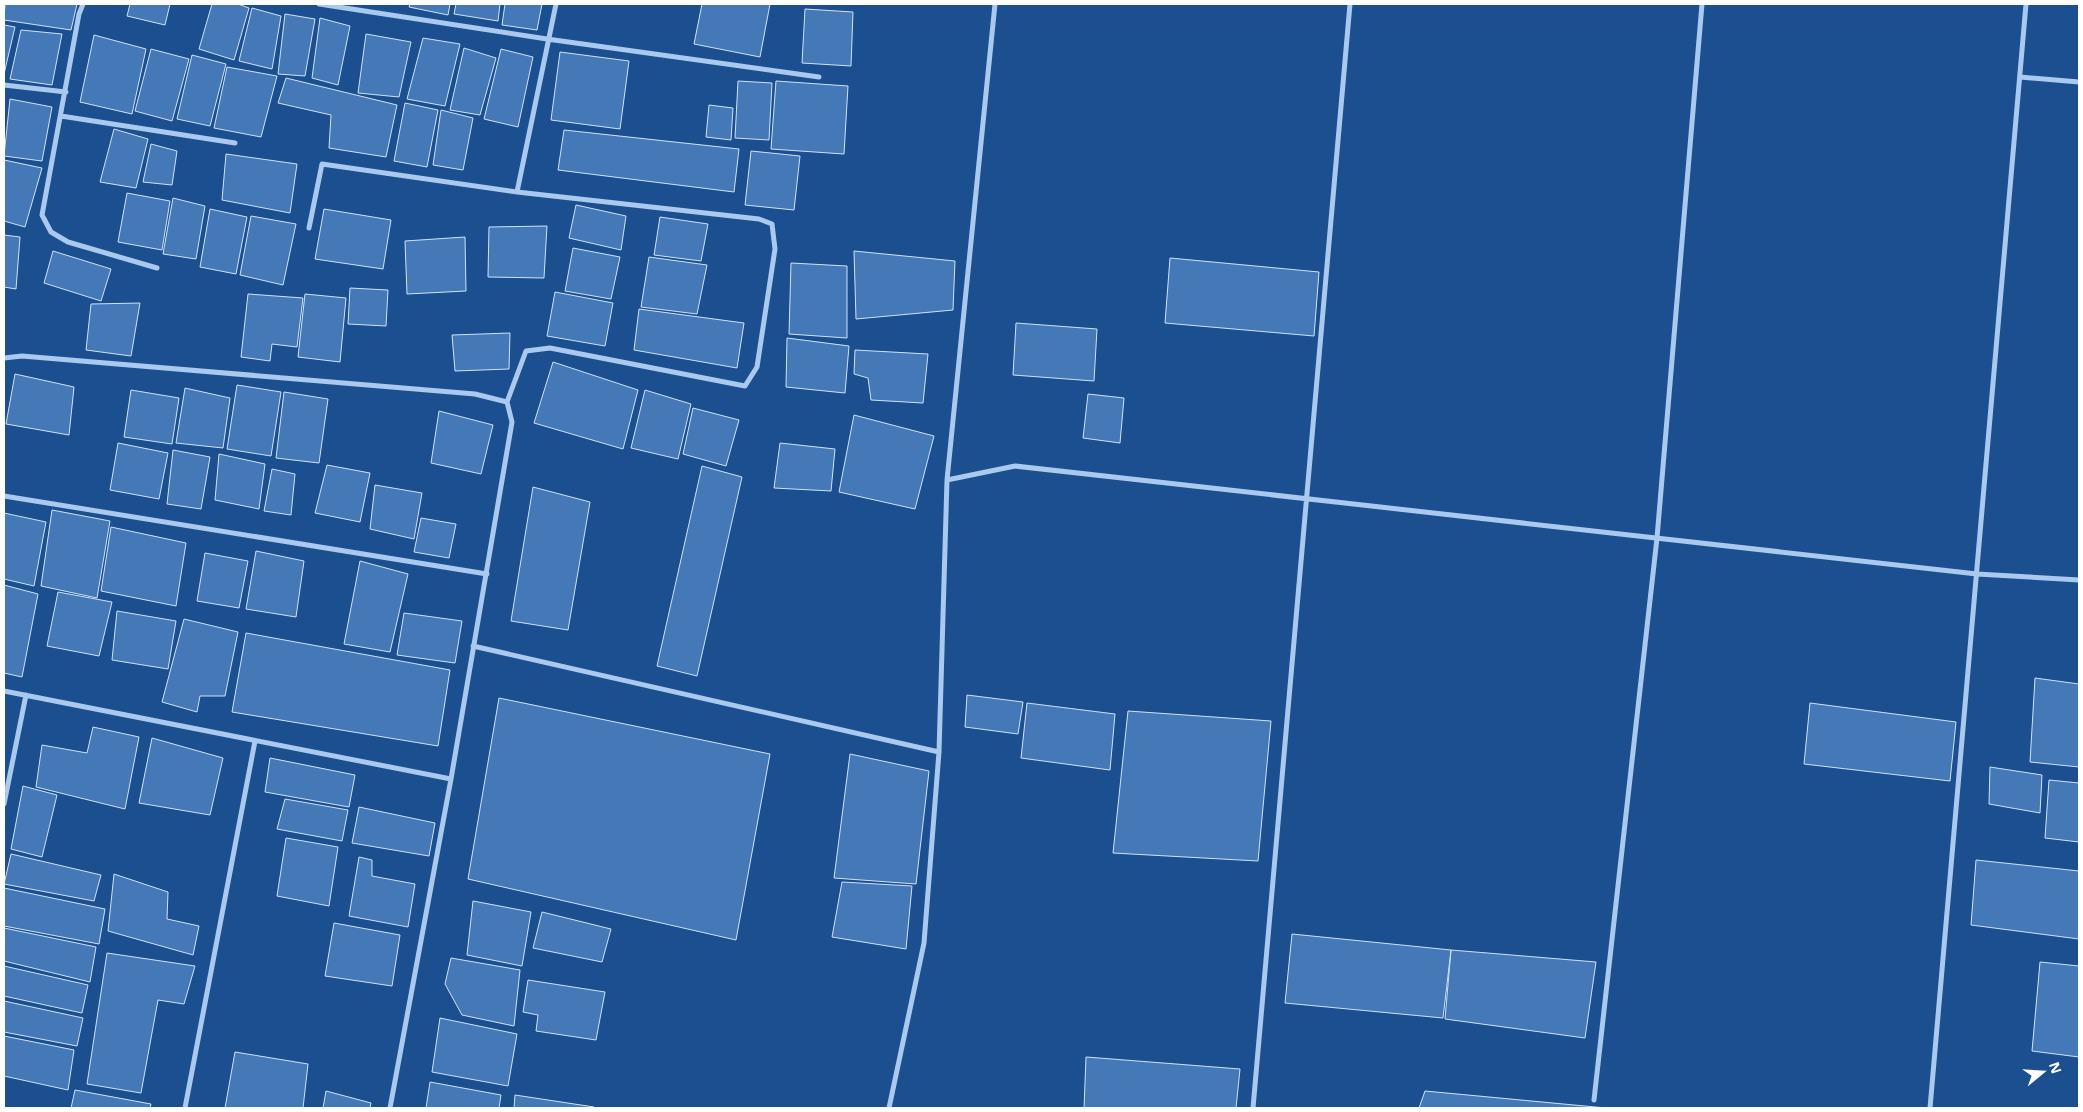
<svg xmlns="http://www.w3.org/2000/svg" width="2083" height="1112" font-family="'Open Sans',sans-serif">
<rect width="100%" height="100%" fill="#1b4f8f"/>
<path fill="#4478b7" stroke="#cfe3fa" d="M5,4H77L71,30L4,20Z
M130,4H170L165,25L127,16Z
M212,4H238L249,8L234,60L199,49Z
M410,4H450L448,15L409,7Z
M456,4H500L498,21L454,14Z
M505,4H542L537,30L502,25Z
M702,4H770L760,57L694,44Z
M252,8L281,16L272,69L239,61Z
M805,9L853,12L851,66L802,63Z
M285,14L315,19L305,76L278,74Z
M320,18L350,26L338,85L312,78Z
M4,25L15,27L4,74Z
M21,30L62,34L52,85L10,79Z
M366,34L411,42L399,97L358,93Z
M94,35L146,49L132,114L80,102Z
M423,38L460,44L445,106L407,99Z
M464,48L496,58L480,115L450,110Z
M151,49L189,59L172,121L135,111Z
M501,49L533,57L518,127L484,119Z
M560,52L629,61L620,129L551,120Z
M192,55L226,64L210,126L177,119Z
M227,67L277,76L261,137L214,128Z
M286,78L397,105L386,157L329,148L331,115L278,103Z
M738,81L772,83L769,140L735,138Z
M776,81L848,86L844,154L771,149Z
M10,99L52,107L42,161L4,156Z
M405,103L438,110L427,167L394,161Z
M709,105L733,108L731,140L706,137Z
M441,110L473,118L463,170L433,165Z
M114,129L148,139L136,188L100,182Z
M564,130L739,149L734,192L558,170Z
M151,144L177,151L172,185L143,182Z
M751,151L800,156L794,210L745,205Z
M226,154L297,164L290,213L222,200Z
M4,160L42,168L25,227L4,221Z
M127,193L170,201L162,250L118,242Z
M173,198L205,206L196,259L163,254Z
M576,205L626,216L621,250L569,238Z
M210,209L247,217L236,274L200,267Z
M324,209L391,220L383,269L315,259Z
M251,216L296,224L283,285L240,275Z
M660,217L708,224L701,261L654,255Z
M547,226L544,278L488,277L489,227Z
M4,235L20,237L16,289L4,287Z
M465,237L466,291L407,294L405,241Z
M573,248L620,257L611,299L565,291Z
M53,251L111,269L101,301L44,283Z
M854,251L955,261L953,310L856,319Z
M649,257L707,265L697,314L641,307Z
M1170,258L1319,272L1314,336L1165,323Z
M791,263L847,266V338L789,334Z
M350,288L388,290L386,326L348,324Z
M555,292L613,303L605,346L547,336Z
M248,294L303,298L297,347L272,344L270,361L241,357Z
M305,294L346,298L340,362L298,357Z
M140,303L131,356L86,350L91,304Z
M639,309L744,323L737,368L634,350Z
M1016,323L1097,329L1094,381L1013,375Z
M510,333L509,369L455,371L452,335Z
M787,338L849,346L845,393L786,387Z
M855,350L928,354L923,403L871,400L868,378L854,374Z
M553,362L638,390L623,449L534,423Z
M15,374L74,387L69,435L6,424Z
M237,385L281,392L271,456L227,449Z
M185,388L230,398L223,448L176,443Z
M131,390L179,398L172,444L124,437Z
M645,390L691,404L678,459L631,448Z
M284,392L328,399L319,463L276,458Z
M1088,394L1124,398L1120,443L1083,438Z
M693,408L739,420L726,466L683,454Z
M439,411L493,425L481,474L431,463Z
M854,415L934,436L915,509L839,492Z
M118,443L168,453L159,499L110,490Z
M780,443L835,449L831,491L774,488Z
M173,450L210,457L201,509L167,504Z
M219,454L265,464L259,509L215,500Z
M327,465L370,473L360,522L315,513Z
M702,466L742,477L697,676L657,666Z
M272,469L295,474L291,515L264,511Z
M375,485L422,493L414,539L370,529Z
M533,487L590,502L568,630L511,621Z
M52,510L110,521L97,598L41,586Z
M4,513L46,522L34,586L4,579Z
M421,518L456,524L449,558L414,552Z
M111,527L186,543L176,606L101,591Z
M256,551L304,561L296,617L246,609Z
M205,553L248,561L239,608L197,601Z
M360,561L408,574L390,652L344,644Z
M4,585L38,594L22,677L4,673Z
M58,592L112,602L99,656L47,646Z
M117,611L176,621L168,669L112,660Z
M404,613L462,621L455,663L397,655Z
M184,619L238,632L225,696H200L197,712L162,702Z
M246,633L450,670L438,746L232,712Z
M2035,678L2079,684V767L2030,762Z
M967,695L1023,702L1018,734L965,727Z
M499,698L770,754L736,940L468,879Z
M1027,703L1115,714L1110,770L1021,758Z
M1810,703L1956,722L1950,781L1804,764Z
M1128,711L1271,721L1258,861L1113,853Z
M93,727L139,737L125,809L36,787L42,745L87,753Z
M152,738L223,758L210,815L139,803Z
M850,754L929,771L916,884L834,878Z
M270,758L355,775L349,807L265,792Z
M1990,767L2042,775L2040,813L1989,804Z
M2049,780L2079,783V842L2045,838Z
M23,786L57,795L42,857L11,849Z
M285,799L348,810L342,841L277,829Z
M359,807L435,823L429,856L352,843Z
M286,838L338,847L329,906L277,896Z
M11,854L101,875L94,901L4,884Z
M359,857L372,860V876L415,884L408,927L349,916Z
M1976,860L2079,871V939L1971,925Z
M114,874L168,892L167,919L199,926L193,955L108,931Z
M842,882L912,886L906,949L832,937Z
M4,888L105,909L99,944L4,926Z
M473,901L531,912L522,966L467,955Z
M542,912L611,929L602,962L533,948Z
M334,923L400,935L392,986L325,976Z
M4,928L96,947L90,982L4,961Z
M1292,934L1451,950L1443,1018L1285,1003Z
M1451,950L1596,962L1585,1038L1445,1019Z
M107,953L195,966L184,1004L158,1000L141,1093L87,1084Z
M451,958L520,970L514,1026L462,1015L445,984Z
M2040,962L2079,966V1057L2032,1051Z
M4,966L88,985L82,1013L4,996Z
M528,980L605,992L596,1040L536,1031L538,1015L523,1012Z
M4,1001L83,1018L77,1046L4,1032Z
M440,1018L517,1034L508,1086L432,1072Z
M4,1036L74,1050L68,1090L4,1076Z
M235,1052L308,1064L303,1108H225Z
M1086,1057L1240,1069L1236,1108H1084Z
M430,1082L501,1095L499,1108H426Z
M75,1090L151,1104L150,1108H71Z
M326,1091L371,1103L370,1108H323Z
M1425,1091L1606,1108H1419Z
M515,1095L594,1107V1108H514Z"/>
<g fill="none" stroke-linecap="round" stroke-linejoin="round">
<path stroke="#a9c9ee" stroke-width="5" d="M83,4L79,14L42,215L51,232L68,242L157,268
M319,4L547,39L819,77
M2020,77L2079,82
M4,85L66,92
M61,116L235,143
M517,192L556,4
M309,228L322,164L517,192L759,219L772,224L775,249L757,367L745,386L550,348L526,351L507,402
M4,358L22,356L475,394L507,402L512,422L451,779L390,1108
M947,480L1015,466L1977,574L2079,580
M4,496L487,574
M473,646L939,752
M4,691L451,779
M4,804L26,695
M1594,1100L1657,538L1702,4
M185,1108L255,741
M889,1108L924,943L939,752L947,480L995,4
M1253,1108L1350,4
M1930,1108L2026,4"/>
</g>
<rect width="2083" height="1112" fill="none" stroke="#ffffff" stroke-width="10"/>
<g transform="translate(2043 1072) rotate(72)" stroke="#1b4f8f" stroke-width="4" paint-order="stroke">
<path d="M0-4L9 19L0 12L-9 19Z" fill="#ffffff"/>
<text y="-8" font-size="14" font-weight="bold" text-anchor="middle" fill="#ffffff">N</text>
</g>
</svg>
